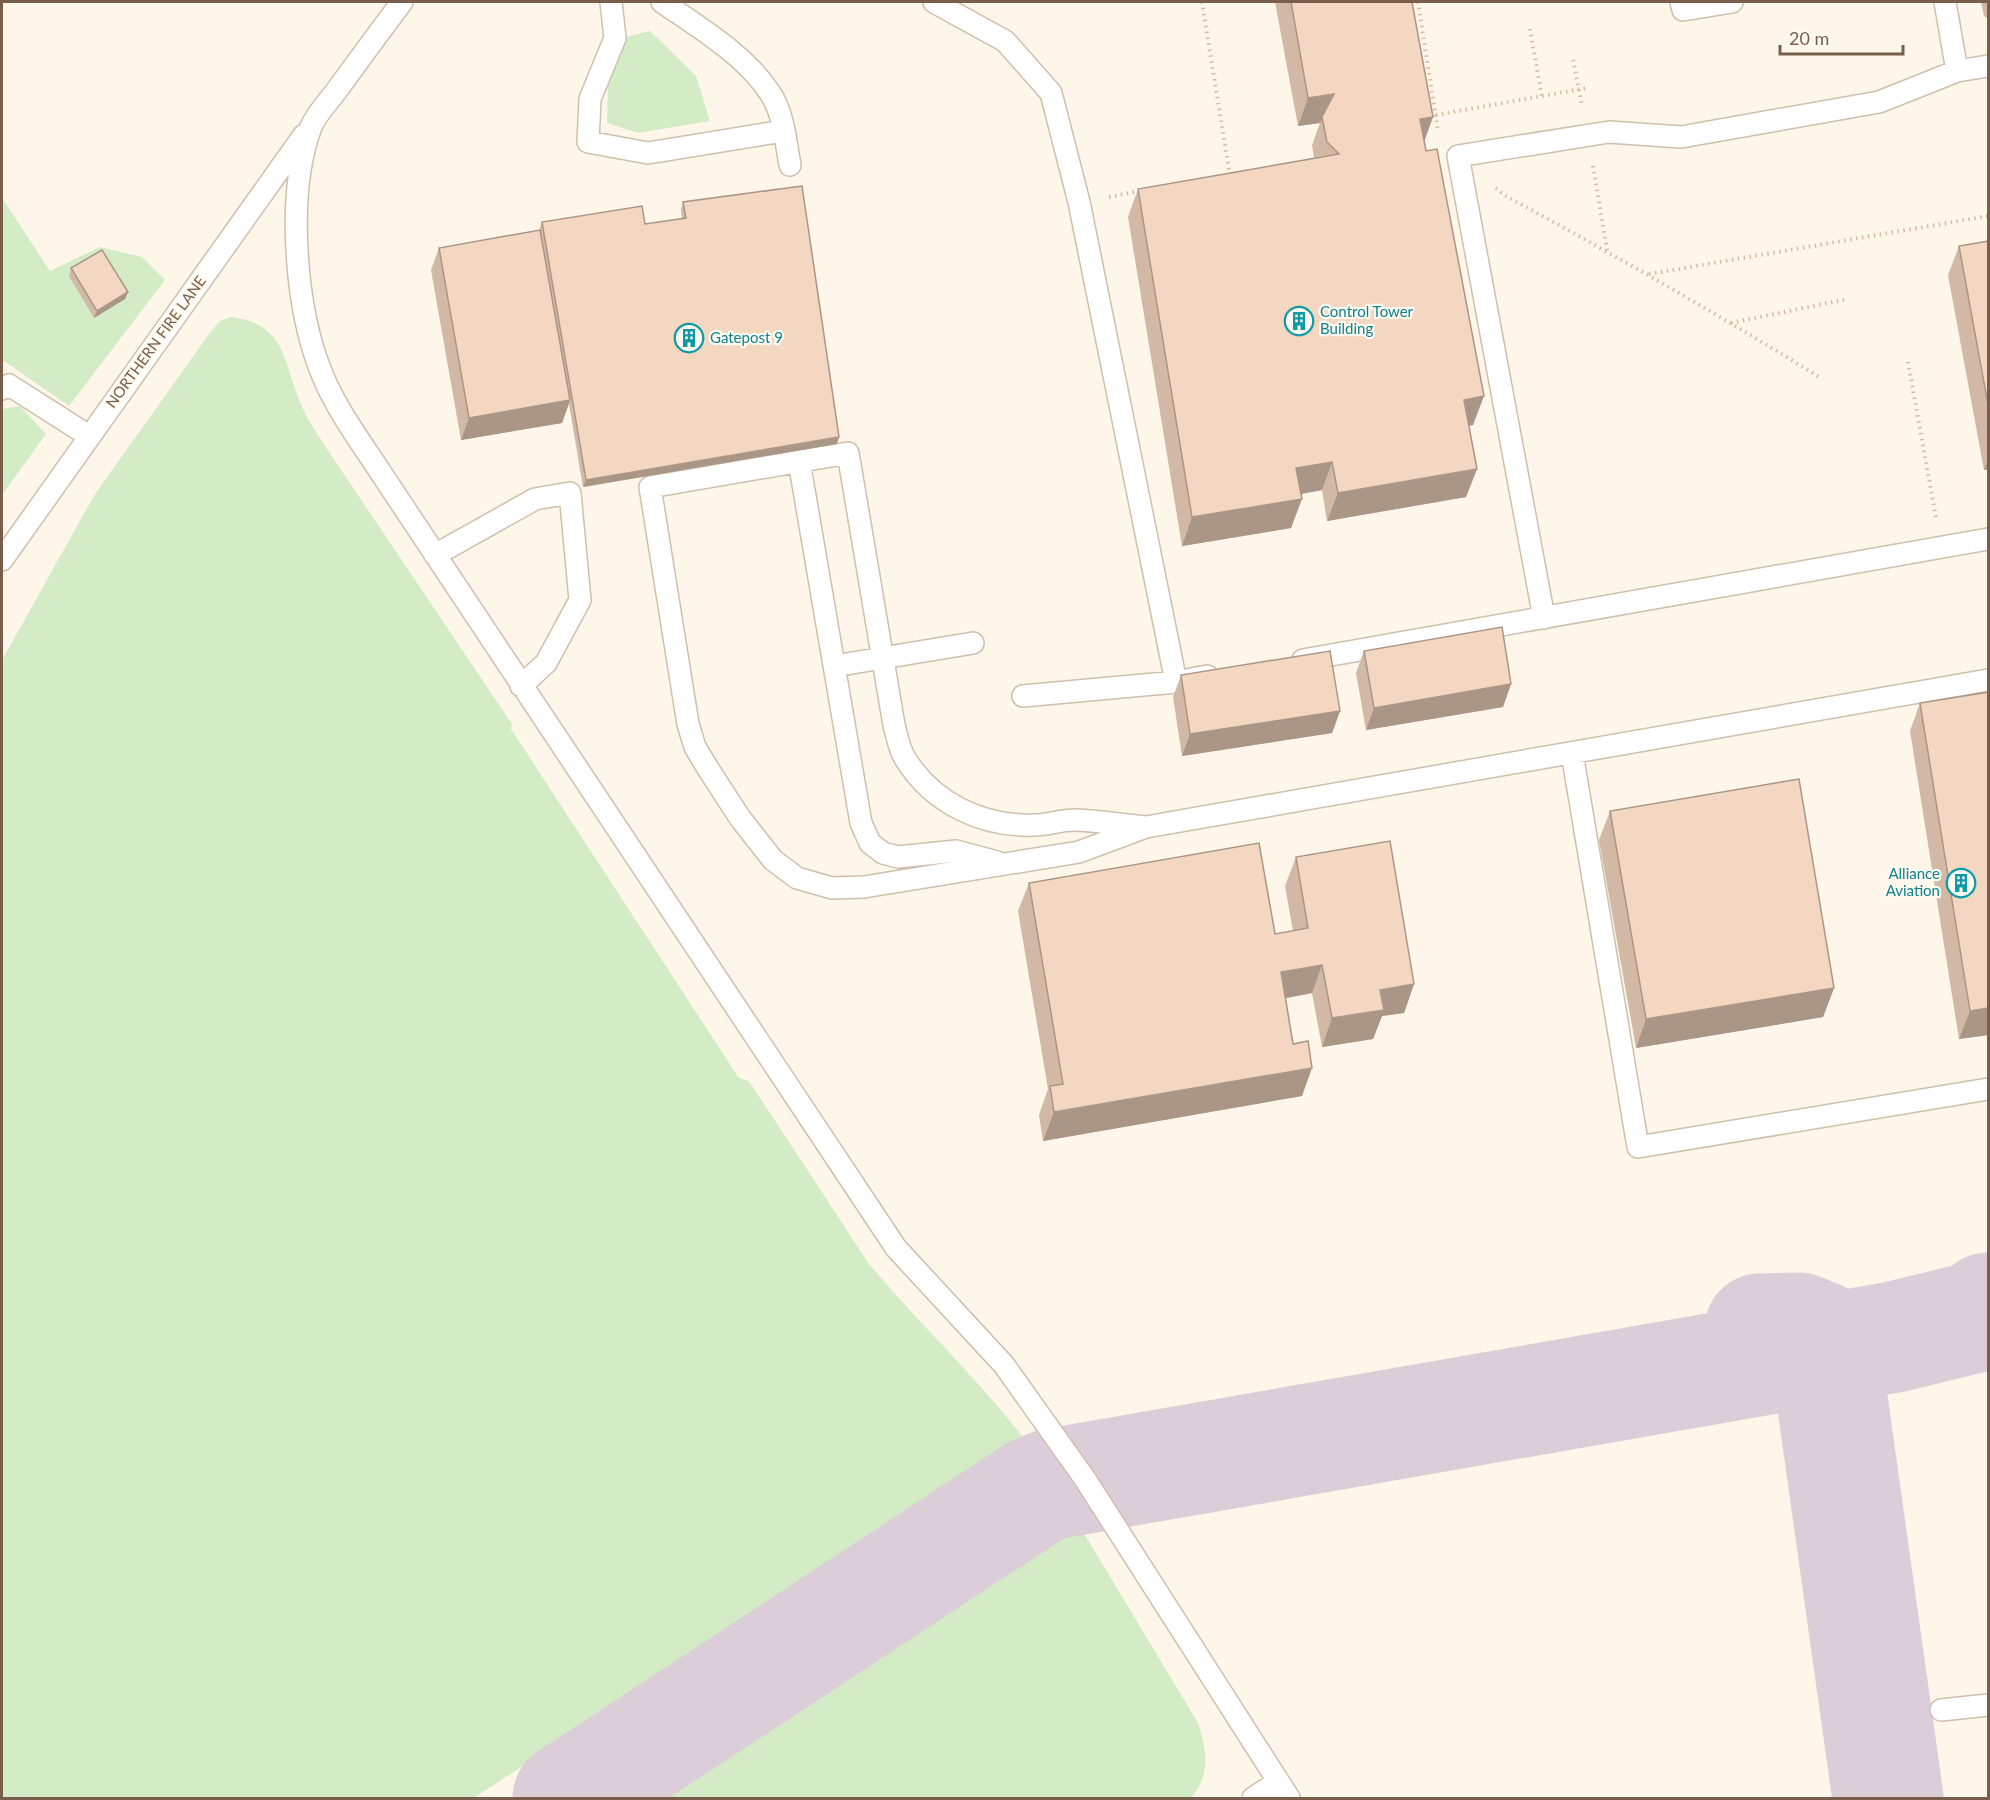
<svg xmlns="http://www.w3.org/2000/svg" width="1990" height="1800" font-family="Lato,sans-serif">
<rect width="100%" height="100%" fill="#fdf6e9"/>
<path fill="#d4ecc6" d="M650,31L696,76L710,121L638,133L607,123L608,86L626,37Z
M2,198L50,271L100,247L142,257L165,280L69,406L4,361L2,362Z
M231,317C282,323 283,356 298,397C303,413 314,428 323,443L512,724L511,729L739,1078L749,1081L869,1264C919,1324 977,1377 1025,1440L1017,1442L996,1455L474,1798H2V660L95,494L209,334L220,321Z
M20,406L46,434L2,495V409Z
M1082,1530L1198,1723C1207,1751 1211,1774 1191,1798H648L994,1569Z"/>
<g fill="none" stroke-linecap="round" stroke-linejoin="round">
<path stroke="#dcced8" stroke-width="111" d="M1760,1329L1799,1328L1819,1336L1825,1349L1888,1798
M568,1798L1035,1491L1052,1484L1894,1337L1976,1317L1988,1308"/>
<g stroke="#d0bfad" stroke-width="24">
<path id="service" d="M402,2C380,31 359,60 337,90C329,101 316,114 311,127C286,194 295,308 322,374C337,411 363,445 385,479L896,1248L1004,1365L1085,1479L1289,1798
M611,2L615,38L590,99L588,142L648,153L783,131
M662,2C700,28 750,58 773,98C784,117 786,144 790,165
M934,2L1005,41L1051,93L1079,202L1176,682
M1681,2L1683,10L1732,2
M1945,2L1957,71
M2,389L9,385L89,436
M799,461L861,823L870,843L883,853L898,857L956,851L997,862
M435,555L535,499L570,493L580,600L546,663L521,686
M2,560L304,135
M1544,618L1458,156L1609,132L1681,137L1879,102L1957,71L1988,66
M1303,660L1988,539
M834,666L973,643
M1023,696L1176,682L1207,676
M1572,753L1638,1147L1988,1089
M1146,827C1123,825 1100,821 1077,820C1063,819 1049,825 1035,825C983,827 934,804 906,760C899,750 897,736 894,725L848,453L650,487L688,724L695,747L707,767L740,818L773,860L797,878L832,888L864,887L1079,852L1146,827L1988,680
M1941,1710L1988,1705
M1253,1798L1278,1782"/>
</g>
<path stroke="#d9baa2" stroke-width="4" stroke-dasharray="1.5 4.5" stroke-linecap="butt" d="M1202,2L1230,176
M1418,2L1438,131
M1530,29L1542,97
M1573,60L1582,105
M1436,115L1587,88
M1593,166L1607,250
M1496,188L1504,195C1611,253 1716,313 1819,377
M1109,197L1140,191
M1649,274L1988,216
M1731,323L1847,299
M1908,362L1936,518"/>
<use href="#service" stroke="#fff" stroke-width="21"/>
</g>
<path fill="#d1b9a5" d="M1275,2H1412L1424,141L1473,425L1469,426L1477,469L1466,497L1327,521L1322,490L1301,494L1291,528L1182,546L1128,217L1138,189L1314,158L1312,145L1320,123L1298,126Z
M1981,2H1989V19L1984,16Z
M683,202L837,444L583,487L569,404L562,423L461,440L431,270L439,248L539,230L542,222L645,224L682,219L681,210Z
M1989,241V469L1984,470L1948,275L1959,246Z
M71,268L128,292L125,299L94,318L69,276Z
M1364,651L1511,684L1503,707L1366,730L1356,673Z
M1181,675L1340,711L1332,733L1182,756L1173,697Z
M1920,703L1989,1035L1959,1039L1910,731Z
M1610,811L1834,988L1823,1017L1636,1048L1599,840Z
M1296,857L1414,984L1404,1013L1382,1016L1373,1039L1322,1047L1312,993L1286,998L1302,1096L1043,1141L1039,1115L1048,1089L1018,911L1029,883L1275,934L1293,931L1285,886Z"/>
<path fill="#aa9686" d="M1334,94L1320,123L1298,126L1308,98Z
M1433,117L1423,145L1420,119Z
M128,292L125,299L94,318L97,311Z
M1484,396L1473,425L1454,428L1464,400Z
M570,400L562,423L461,440L469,418Z
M839,437L837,444L583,487L586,480Z
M1989,457V469L1984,470Z
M1332,462L1322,490L1285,497L1296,468Z
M1477,469L1466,497L1327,521L1338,493Z
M1302,499L1291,528L1182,546L1192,517Z
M1511,684L1503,707L1366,730L1374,708Z
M1340,711L1332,733L1182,756L1190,734Z
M1322,965L1312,993L1271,1001L1281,972Z
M1414,984L1404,1013L1382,1016L1373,1039L1322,1047L1332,1018L1380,990Z
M1834,988L1823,1017L1636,1048L1646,1019Z
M1989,1008V1035L1959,1039L1970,1011Z
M1312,1068L1302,1096L1043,1141L1054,1112Z"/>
<path fill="#f3d7c0" stroke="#aa9686" stroke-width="1.5" d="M1291,2H1412L1433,117L1420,119L1426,151L1437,149L1484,396L1464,400L1477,469L1338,493L1332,462L1296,468L1302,499L1192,517L1138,189L1339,154L1327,142L1322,117L1334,94L1308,98Z
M802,186L839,437L586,480L542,222L642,206L645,224L686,218L683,202Z
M540,230L570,400L469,418L439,248Z
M1989,241V410L1959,246Z
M102,250L128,292L97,311L71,268Z
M1502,627L1511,684L1374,708L1364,651Z
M1330,651L1340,711L1190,734L1181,675Z
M1989,692V1008L1970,1011L1920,703Z
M1799,779L1834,988L1646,1019L1610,811Z
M1390,841L1414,984L1380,990L1384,1010L1332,1018L1322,965L1281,972L1293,1044L1308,1041L1312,1068L1054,1112L1050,1086L1063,1084L1029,883L1259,843L1275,934L1308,928L1296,857Z"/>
<defs>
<g id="building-ring" transform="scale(1.5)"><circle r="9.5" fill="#fffaf0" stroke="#0f9aa8" stroke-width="1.5"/><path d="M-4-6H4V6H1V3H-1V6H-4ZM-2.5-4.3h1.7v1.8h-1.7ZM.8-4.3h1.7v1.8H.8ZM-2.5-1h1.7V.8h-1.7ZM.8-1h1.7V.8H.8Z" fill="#0f9aa8"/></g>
</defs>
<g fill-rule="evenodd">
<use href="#building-ring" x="1299" y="321"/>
<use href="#building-ring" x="689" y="338"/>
<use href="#building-ring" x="1961" y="883"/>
</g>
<g text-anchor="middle" stroke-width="4.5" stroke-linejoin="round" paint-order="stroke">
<g font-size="15" fill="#0d838f" stroke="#fffaf0" text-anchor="start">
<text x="1320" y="317">Control Tower<tspan x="1320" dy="17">Building</tspan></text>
<text x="710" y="343">Gatepost 9</text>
<text x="1940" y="879" text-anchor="end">Alliance<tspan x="1940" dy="17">Aviation</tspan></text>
</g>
<g font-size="15" fill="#795e4b" stroke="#fffaf0">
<text transform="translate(156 342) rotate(-54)" y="5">NORTHERN FIRE LANE</text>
</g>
</g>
<rect width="1990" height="1800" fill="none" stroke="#795e4b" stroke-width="6"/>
<path d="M1780 45v9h123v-9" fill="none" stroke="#795e4b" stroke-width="3"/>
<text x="1789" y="45" font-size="18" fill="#795e4b" stroke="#fffaf0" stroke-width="4.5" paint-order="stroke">20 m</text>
</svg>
